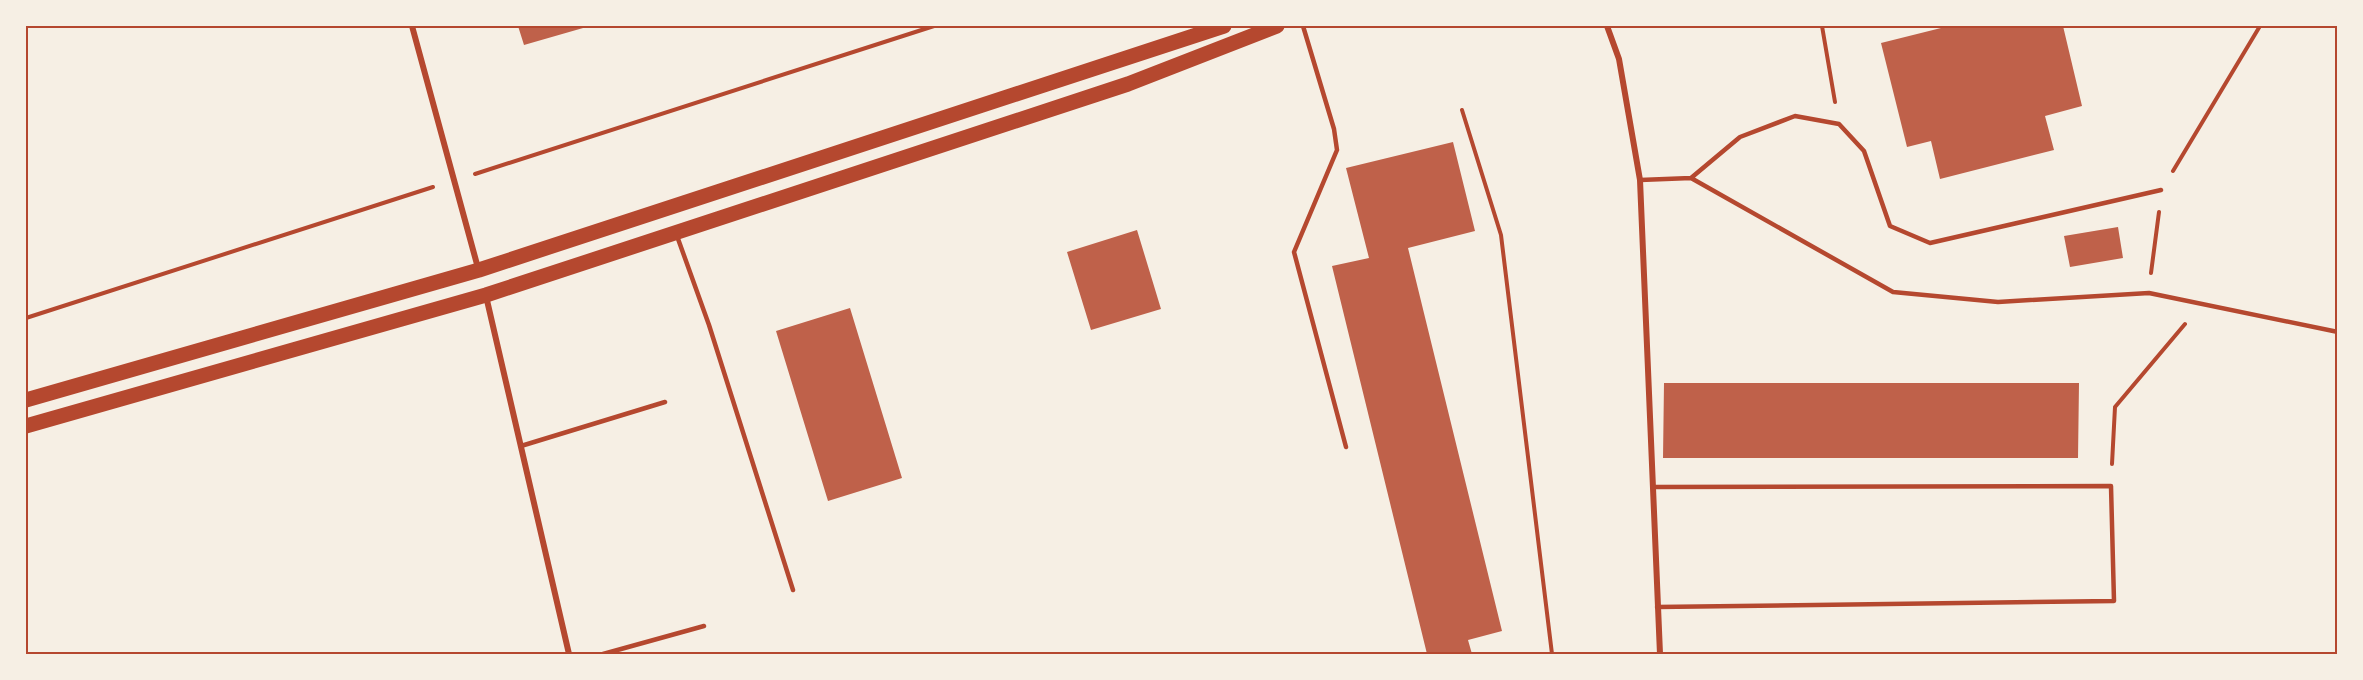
<svg xmlns="http://www.w3.org/2000/svg" width="2363" height="680" font-family="Overpass,sans-serif">
<rect width="100%" height="100%" fill="#f6efe4"/>
<path fill="#bf614a" d="M518,26H590L524,45Z
M1949,26H2063L2082,106L2045,116L2054,150L1940,179L1931,141L1907,147L1881,43Z
M1453,142L1475,231L1408,248L1502,631L1468,640L1472,654H1427L1332,266L1369,258L1346,168Z
M2118,227L2123,258L2070,267L2064,236Z
M1137,230L1161,309L1091,330L1067,252Z
M850,308L902,478L828,501L776,331Z
M1664,383H2079L2078,458H1663Z"/>
<g fill="none" stroke-linecap="round" stroke-linejoin="round">
<path stroke="#b5482f" stroke-width="4" d="M1822,26L1835,102
M1462,110L1501,235L1552,654
M2173,171L2260,26
M475,174L934,26
M2151,273L2159,212
M26,318L433,187
M2112,464L2115,407L2185,324"/>
<path stroke="#b5482f" stroke-width="4.5" d="M1303,26L1334,129L1337,150L1294,252L1346,447
M1691,178L1740,137L1795,116L1839,124L1864,151L1890,226L1930,243L2161,190
M1640,180L1691,178L1893,292L1998,302L2149,293L2338,332
M677,236L709,325L793,590
M521,446L665,402
M1653,487L2111,486L2114,601L1657,607
M603,654L704,626"/>
<path stroke="#b5482f" stroke-width="6" d="M412,26L478,268
M1607,26L1619,59L1640,180L1660,654
M486,296L569,654"/>
<path stroke="#b5482f" stroke-width="15" d="M26,400L479,270L1224,26
M26,426L486,295L1128,84L1277,26"/>
</g>
<rect width="2363" height="680" fill="none" stroke="#f6efe4" stroke-width="54"/>
<rect x="27" y="27" width="2309" height="626" fill="none" stroke="#b5482f" stroke-width="2"/>
</svg>
